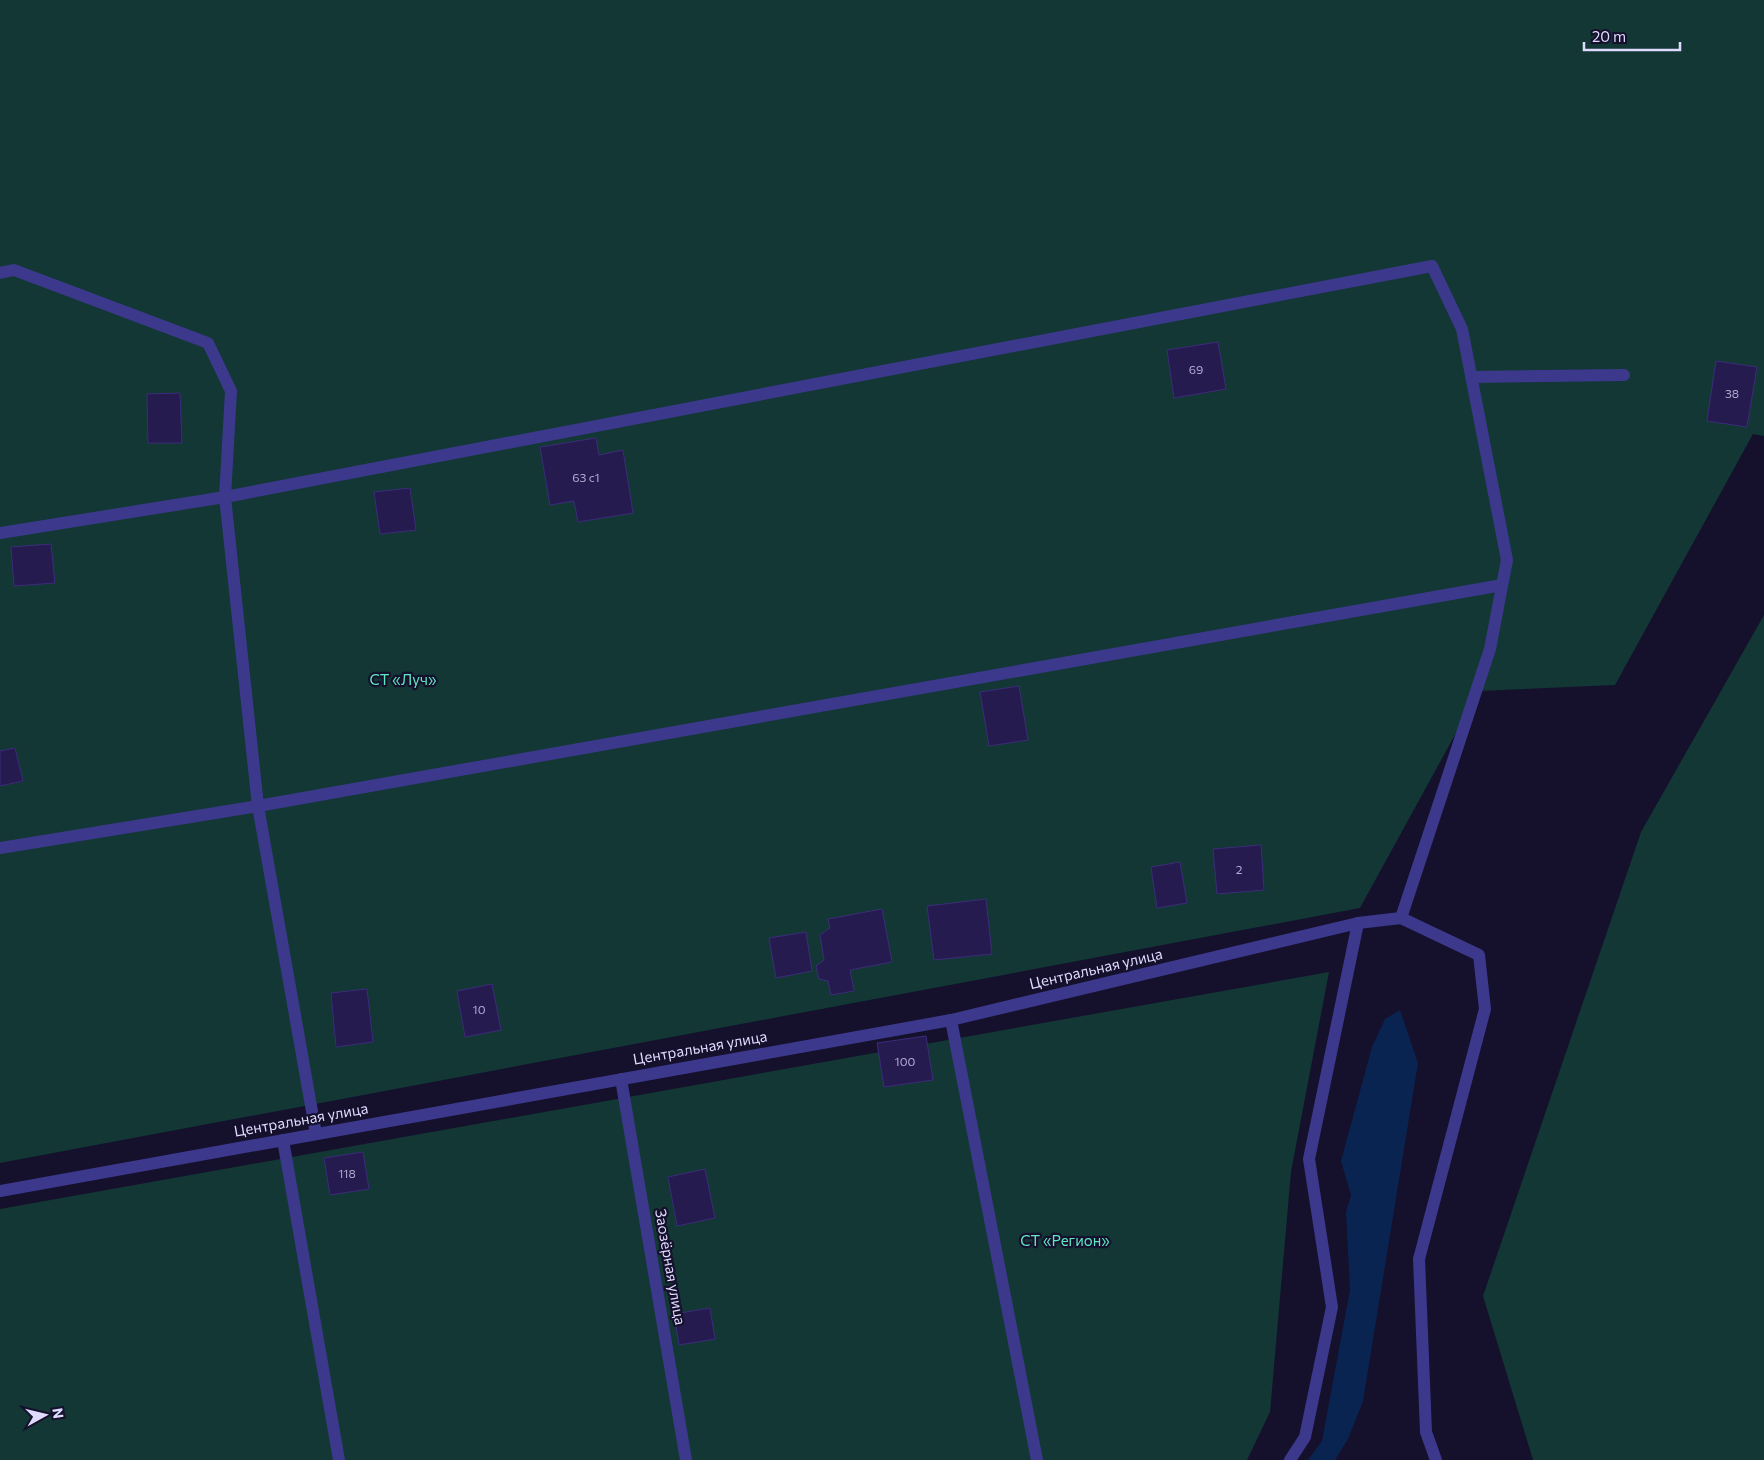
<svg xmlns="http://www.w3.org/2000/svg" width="1764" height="1460" font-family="Commissioner,sans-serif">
<rect width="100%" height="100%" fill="#15102c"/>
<path fill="#123735" d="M0,0H1764V436L1753,434L1615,685L1479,691L1360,908L0,1163Z
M1764,615V1460H1533L1483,1296L1641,832Z
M1329,972L1291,1172L1270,1412L1247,1460H0V1209Z"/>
<path fill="#0a2451" d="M1400,1010L1418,1063L1363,1401L1348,1439L1335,1460H1308L1322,1441L1350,1290L1346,1212L1351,1195L1341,1161L1372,1047L1385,1019Z"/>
<path fill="#251b4e" stroke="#3c2c7b" d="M1218,342L1226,389L1174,398L1167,350Z
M1716,361L1757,367L1747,427L1707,421Z
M180,393L182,443H148L147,394Z
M596,438L599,455L623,450L633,513L578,522L574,501L550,505L540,447Z
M410,488L416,530L380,534L374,492Z
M51,544L55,583L14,586L11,547Z
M1019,686L1028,740L989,746L980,692Z
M15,748L23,781L0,786V751Z
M1261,845L1264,890L1217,894L1213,849Z
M1180,862L1187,903L1157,908L1151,867Z
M986,899L992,954L934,960L927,906Z
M882,909L892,962L850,970L854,991L831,995L828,981L819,979L816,966L824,960L820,935L830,928L828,919Z
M806,932L812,971L776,978L769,938Z
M492,984L501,1030L465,1037L457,991Z
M367,989L373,1042L336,1047L331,993Z
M926,1036L933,1080L884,1087L877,1043Z
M363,1152L369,1189L330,1195L324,1158Z
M705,1169L715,1218L677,1226L668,1177Z
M710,1308L715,1339L679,1345L674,1314Z"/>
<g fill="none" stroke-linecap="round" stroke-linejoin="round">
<path stroke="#3c398d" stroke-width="12" d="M0,273L14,270L208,343L231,391L225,497L258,806L316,1134
M1471,377L1624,375
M0,533L225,497L1432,266L1462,329L1507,560L1490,649L1401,918L1479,955L1485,1009L1419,1259L1426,1432L1436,1460
M0,848L258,806L1502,585
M951,1020L1037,1460
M283,1140L339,1460
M1290,1460L1305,1437L1332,1307L1309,1159L1358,923"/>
<path stroke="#3c398d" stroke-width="12" d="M621,1079L686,1460
M0,1191L951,1020L1358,923L1401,918"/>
</g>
<g text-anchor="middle" stroke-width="4.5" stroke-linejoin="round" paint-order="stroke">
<g font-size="12" fill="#b0abd3">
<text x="1196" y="374">69</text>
<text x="1732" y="398">38</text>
<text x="586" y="482">63 с1</text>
<text x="1239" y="874">2</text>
<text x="479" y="1014">10</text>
<text x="905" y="1066">100</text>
<text x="347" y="1178">118</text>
</g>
<g font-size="15" fill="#5fe7c5" stroke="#15102c">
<text x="403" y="685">СТ «Луч»</text>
<text x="1065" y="1246">СТ «Регион»</text>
</g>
<g font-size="15" fill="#dfdbff" stroke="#15102c">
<text transform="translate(1096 969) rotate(-13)" y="5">Центральная улица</text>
<text transform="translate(700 1048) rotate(-10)" y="5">Центральная улица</text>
<text transform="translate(301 1120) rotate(-10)" y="5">Центральная улица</text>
<text transform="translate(670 1267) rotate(80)" y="5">Заозёрная улица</text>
</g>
</g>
<g transform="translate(45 1415) rotate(82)" stroke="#15102c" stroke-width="4" paint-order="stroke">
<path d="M0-4L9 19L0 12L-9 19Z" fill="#dfdbff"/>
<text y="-8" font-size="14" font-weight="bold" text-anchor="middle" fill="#dfdbff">N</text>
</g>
<path d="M1584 42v8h96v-8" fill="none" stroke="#dfdbff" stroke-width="2.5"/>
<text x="1592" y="42" font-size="15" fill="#dfdbff" stroke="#15102c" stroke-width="4" paint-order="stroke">20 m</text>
</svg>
